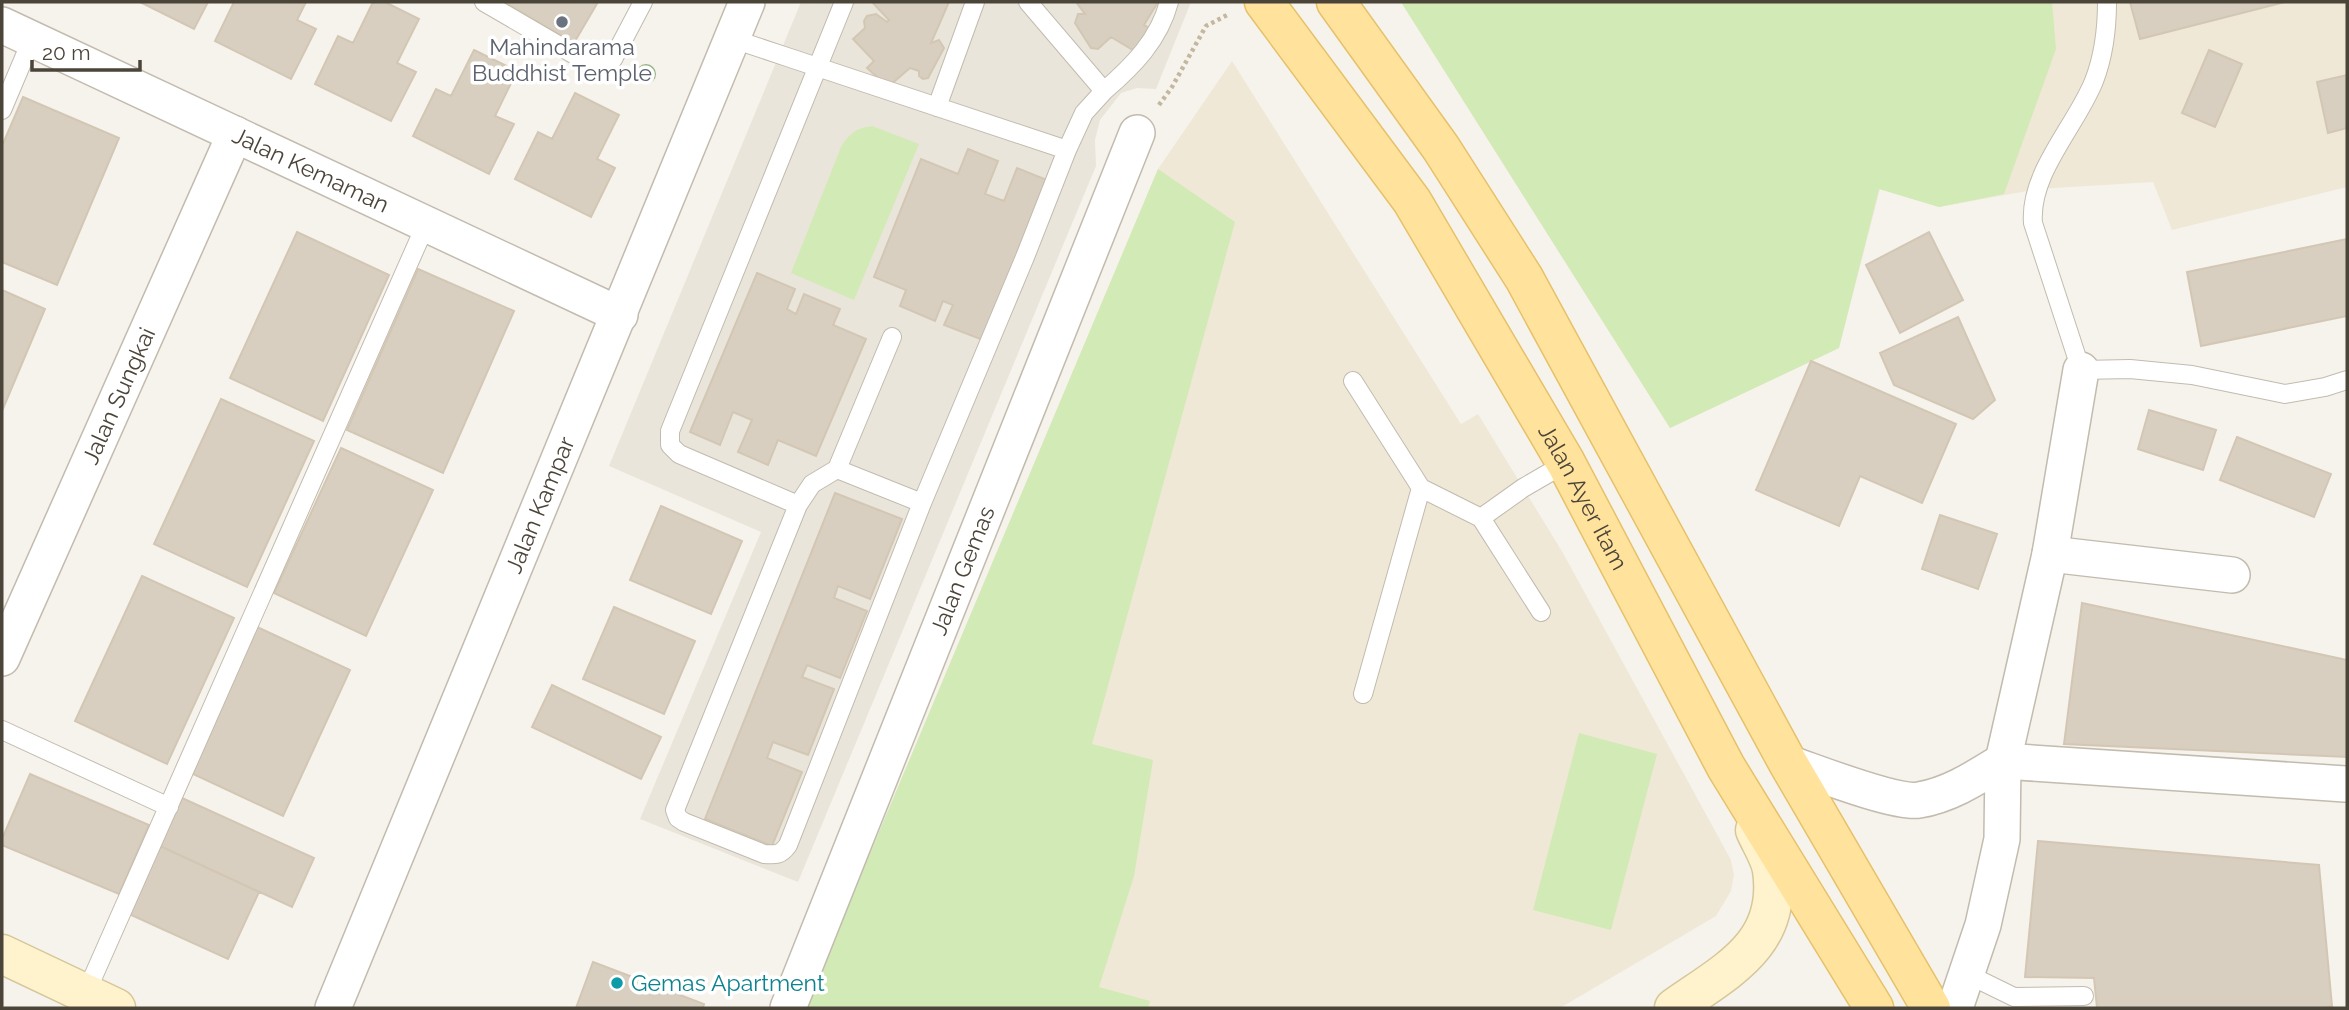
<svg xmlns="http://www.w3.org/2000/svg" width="2349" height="1010" font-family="Raleway,sans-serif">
<rect width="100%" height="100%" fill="#f6f3ec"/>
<path fill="#eae5da" d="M801,2H1191L1156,89L1137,88L1121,93L1100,120L1095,140L1096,166L798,882L640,819L761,532L609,466Z"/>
<path fill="#efe8d6" d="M1401,2H2347V187L2172,230L2153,182L2038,189L1939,207L1880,189L1839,348L1670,428Z
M1232,61L1461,424L1478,414L1563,553L1731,860L1734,875L1731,891L1716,916L1560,1008H805L1158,169Z"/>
<path fill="#d2eab5" d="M1401,2H2052L2056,49L2004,194L1939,207L1879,189L1839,348L1670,428Z
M872,126L919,144L854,300L791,273L841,147C849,133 857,128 872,126Z
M1158,169L1235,222L1092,744L1153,760L1134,876L1099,987L1150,1001L1148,1008H805Z
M1579,733L1657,754L1611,930L1533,910Z"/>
<path fill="#d8cfc1" stroke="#d3c7b4" stroke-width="2" d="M140,2H208L194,29Z
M234,2H306L297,20L316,29L291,79L215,41Z
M373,2H385L419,19L397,63L416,72L391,121L315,84L338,36L353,43Z
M504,2H598L574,43Z
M872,2H949L931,43L939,40L944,48L928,78L923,79L919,76V71L910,68L888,87L867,68L874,61L853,39L865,28L864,21L867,16L876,14L887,22L889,20Z
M1076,2H1158L1144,25L1151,29L1136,52L1111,37L1098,49L1091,48L1075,23L1078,14H1085Z
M2130,2H2285L2140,39Z
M474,50L517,71L495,116L514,124L489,174L413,136L436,89L451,96Z
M2209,50L2242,64L2215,127L2182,113Z
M2347,75V128L2328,133L2317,82Z
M575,93L619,115L597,159L615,168L591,217L515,179L538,132L552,139Z
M23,97L119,138L57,285L2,262V146Z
M968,149L998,161L985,194L1004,201L1017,168L1047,180L983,340L944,325L953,305L943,301L935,321L900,306L906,290L874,277L921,159L958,174Z
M297,232L389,275L323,421L230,378Z
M1929,232L1963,300L1900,333L1866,265Z
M2347,239V316L2201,346L2187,272Z
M418,269L514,311L443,473L347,430Z
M757,273L795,289L787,309L796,314L804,294L840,309L833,325L866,339L816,456L778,440L768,465L738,452L752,420L733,412L720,445L690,432Z
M2,290L45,309L2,411Z
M1958,317L1995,400L1973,419L1894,385L1880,353Z
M1811,361L1956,424L1922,503L1860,476L1839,526L1756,490Z
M221,399L314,441L247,587L154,544Z
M2149,410L2216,430L2203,470L2138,449Z
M2237,437L2331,474L2314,517L2220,480Z
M341,448L433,490L366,636L274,593Z
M835,493L902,519L870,599L838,586L834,598L867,611L840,678L807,665L802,677L834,689L808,755L773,742L767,758L802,772L772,846L705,819Z
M661,506L742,541L711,614L630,580Z
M1940,515L1997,534L1978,589L1922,569Z
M142,576L234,618L167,764L75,721Z
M2082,603L2347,660V757L2064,744Z
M614,607L695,641L664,714L583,679Z
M257,627L350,670L283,816L191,773Z
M552,685L661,737L641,779L532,727Z
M30,774L149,825L119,894L2,845V839Z
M182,798L314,858L292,907L160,846Z
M2038,841L2319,865L2332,1006L2320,1008H2097L2094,978L2025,977Z
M160,846L259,892L228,959L129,914Z
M593,962L704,1004L703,1008H576Z"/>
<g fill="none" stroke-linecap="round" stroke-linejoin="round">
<g stroke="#c2bbae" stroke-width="20">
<path id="lane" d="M484,2L587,62C598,67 604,67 613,59L643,2
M1028,2L1104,91C1133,66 1159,40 1169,2
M2107,2C2107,29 2104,55 2094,81C2076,126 2029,173 2033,223L2081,370L2130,369L2192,375L2285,394L2325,387L2347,380
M733,39C844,76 955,112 1067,150L1025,257L922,503L788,845C781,855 776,855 764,854L684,822L678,818L675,810L798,505L679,454L670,445V431L844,2
M937,107L975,2
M2,110L32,39
M1067,150L1084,113L1104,91
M1353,381L1421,488L1481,518L1541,612
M837,469L892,337
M798,505L812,484L837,469L922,503
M1481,518L1523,488L1566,463
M1363,694L1421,488
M2,730L169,807
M1967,974L2014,997L2084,996
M85,995L426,224"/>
</g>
<g stroke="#c2bbae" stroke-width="38">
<g id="street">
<path id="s1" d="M2,25L620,315"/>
<path d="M2050,554L2232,575"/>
<path id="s2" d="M2,658L235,134"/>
<path d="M1788,763C1815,772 1895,804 1919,800C1950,795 1977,777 2003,761L2345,784"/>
<path id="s3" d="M333,1008L747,2"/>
<path id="s4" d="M788,1008L1137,133"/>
<path d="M1955,1008L1983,925L2002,839L2003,761L2050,554L2081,370"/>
</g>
</g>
<g stroke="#d6c79b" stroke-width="41">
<path id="secondary" d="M2,954L116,1008
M1674,1008C1726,971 1783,945 1772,870C1770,857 1760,842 1755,830"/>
</g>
<g stroke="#e6c16a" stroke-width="41">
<g id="primary">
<path id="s5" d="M1264,2L1412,201L1566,463L1726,767L1874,1008"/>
<path d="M1336,2L1441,148L1524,278L1788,763L1931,1008"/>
</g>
</g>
<path stroke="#c4b79f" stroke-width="4.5" stroke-dasharray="3.5 3.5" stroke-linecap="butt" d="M1159,105L1172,87L1206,26L1229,14"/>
<use href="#lane" stroke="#fff" stroke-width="18"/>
<use href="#street" stroke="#fff" stroke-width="35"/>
<use href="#secondary" stroke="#fff3cd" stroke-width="38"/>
<use href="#primary" stroke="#ffe39c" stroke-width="38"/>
</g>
<circle fill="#97b381" cx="646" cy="74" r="10"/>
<circle fill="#6b7280" stroke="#fff" stroke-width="2.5" cx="562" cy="22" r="7"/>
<circle fill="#0f9aa8" stroke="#fff" stroke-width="2.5" cx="617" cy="983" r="7"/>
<g text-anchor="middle" stroke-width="7" stroke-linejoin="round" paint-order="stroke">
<g font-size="23" fill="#5b616d" stroke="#fff">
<text x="562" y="55">Mahindarama<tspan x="562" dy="26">Buddhist Temple</tspan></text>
</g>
<g font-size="23" fill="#4b4439" stroke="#fff">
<text dy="8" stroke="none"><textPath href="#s1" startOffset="341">Jalan Kemaman</textPath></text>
<text dy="8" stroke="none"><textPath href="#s2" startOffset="287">Jalan Sungkai</textPath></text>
<text dy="8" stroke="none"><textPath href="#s5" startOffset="590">Jalan Ayer Itam</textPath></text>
<text dy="8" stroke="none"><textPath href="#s3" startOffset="544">Jalan Kampar</textPath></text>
<text dy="8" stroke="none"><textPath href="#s4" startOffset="471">Jalan Gemas</textPath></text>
</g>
<g font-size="23" fill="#0d838f" stroke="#fff" text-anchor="start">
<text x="631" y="991">Gemas Apartment</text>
</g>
</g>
<rect width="2349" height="1010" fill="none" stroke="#4b4439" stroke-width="7"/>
<path d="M32 60v10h108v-10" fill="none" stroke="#4b4439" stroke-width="3.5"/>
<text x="42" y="60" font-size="21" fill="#4b4439" stroke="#ffffff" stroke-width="5" paint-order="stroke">20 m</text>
</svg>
